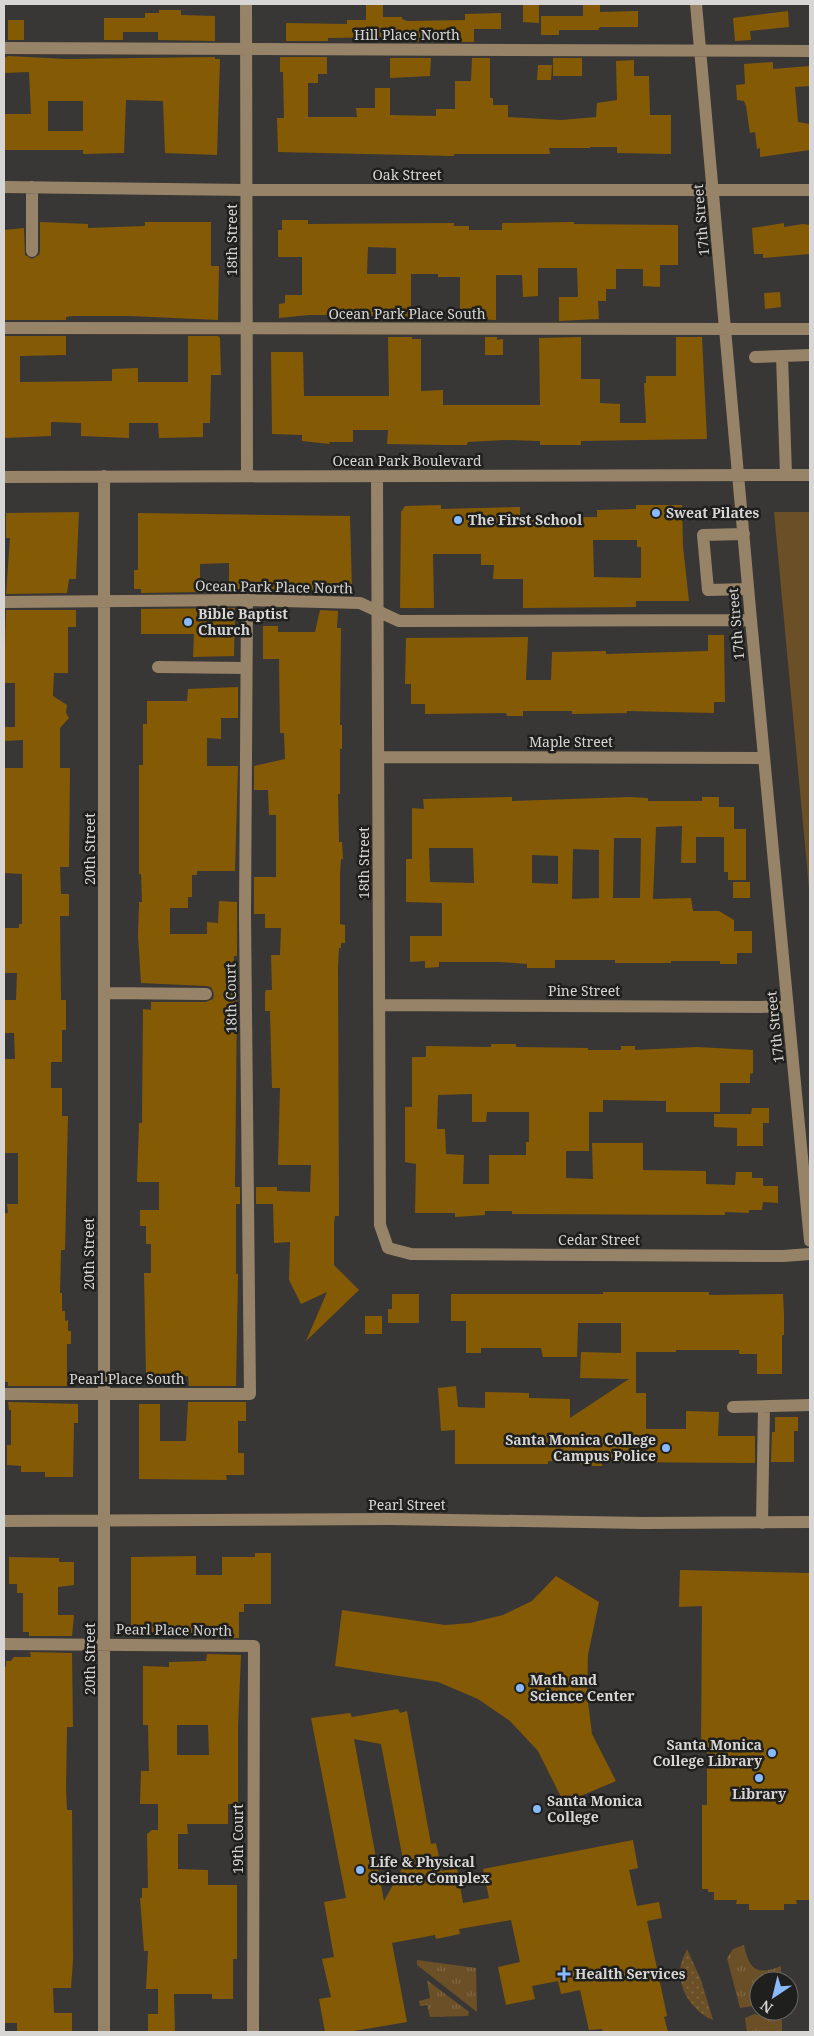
<svg xmlns="http://www.w3.org/2000/svg" width="814" height="2036" font-family="'Noto Serif',serif">
<defs>
<pattern id="grass-tufts" width="24" height="20" patternUnits="userSpaceOnUse" patternTransform="scale(1.25)"><rect width="24" height="20" fill="#6b4f26"/><path d="M3 7l-1-3M5 7V3M7 7l1-3M15 17l-1-3M17 17v-4M19 17l1-3" fill="none" stroke="#7f6845"/></pattern>
<pattern id="garden-dots" width="8" height="8" patternUnits="userSpaceOnUse" patternTransform="scale(1.25)"><rect width="8" height="8" fill="#6b4f26"/><path d="M2 2h.1M6 6h.1" fill="none" stroke="#7f6845" stroke-width="1.8" stroke-linecap="round"/></pattern>
</defs>
<rect width="100%" height="100%" fill="#393735"/>
<path fill="url(#grass-tufts)" d="M744,1945C749,1970 757,1976 781,1966V1981H759V2005L740,2008L727,1958L733,1949Z
M417,1960L476,1968L477,2012L417,1965Z
M427,1980L469,2012L468,2016L430,2017L427,2005L420,2006L419,2001L430,1998Z
M754,2014L782,2020V2032H747L745,2018Z"/>
<path fill="#6b4f26" d="M774,512H810V899Z"/>
<path fill="url(#garden-dots)" d="M687,1949L701,1980L713,2020C693,2012 676,1988 681,1964C682,1959 685,1954 687,1949Z"/>
<path fill="#855a05" fill-rule="evenodd" d="M366,4H383V17H402V19L407,21L465,20V14L501,13V29H474V42L390,41L387,37L328,38V41H286V23L347,24V20H366Z
M583,4H600V12L638,11V27H600L598,30H559V35H541V16H583Z
M523,5H539V23L523,22Z
M159,10H181V15L215,16V41L158,40V32H123V40H104V18H145V13H159Z
M788,11L789,27L750,31L751,40L735,41L733,18Z
M8,20H24V40H8Z
M8,56L66,59L215,57V59H220L217,155L165,153L163,101L126,100L124,153L83,154V150H5L4,114H31L29,72L4,73V58ZM48,101H83V131H48Z
M280,57H327V74H318V83H308V117H357L356,108H375V88H390V115L436,116V109H455V81H471L472,58H490V98H493V105H508V117L561,120L596,117L597,103L617,100L616,61L634,60V76H649L650,115H671V154L617,153V147H590V148H549L550,154H454V156L278,152L277,118H284L283,72H280Z
M390,58H431L430,76L390,78Z
M553,58H582V76H553Z
M773,62V69L810,66V86L795,87L798,122L810,124V150L760,157V148L757,149L755,132L750,133L746,106L744,101L737,100L736,85L745,84L744,64Z
M538,65H552L551,80H537Z
M282,220H308V224L454,223V226H469V230H502V223L574,222V224L678,225V265H660V286L659,287L643,286V269H616V289H606V301H598L599,319L559,321V297H578L577,268H538V296L523,297L522,275H496V320L460,318V277H438V274H411V320H388V316L353,315H309L279,318V304L285,303V295H302V257H278V230H282ZM368,247L396,248V274H367Z
M40,222L88,224V228L145,226V222H211V266H219L218,320L130,316H73L66,317V320H5L4,230L24,228L25,255L32,259L39,255L40,251Z
M784,223V227L803,224L810,225V254L763,258V254H754L752,228Z
M780,292L781,307L765,309L764,293Z
M5,336H66V355L20,356V382L112,381V369L138,368V382H188V336H218L220,338L221,375H211L210,423H203V437L159,438L158,423H129V438L81,436V423L51,422V436L4,438Z
M388,337H412V339H421V391L443,390V405H540L539,338L581,337V379H600V403L620,404V423H646L644,383H646V376H676V337H702L707,439L581,441V445H540V441L505,440L468,442L467,445H447L387,444L388,430H353V442H329L330,444L302,441V435L272,434L271,352H303L304,396H389Z
M485,337H497V340L503,339V355H485Z
M441,505V509L520,507V518L597,517V510L636,509V505H682L683,547L689,601H636V607L523,608V579H493L494,565H481V554H433L434,608H400L401,512L405,506ZM593,540H637V547H641V578L594,577Z
M79,512L76,579H69L67,593L6,594L10,538H6V513Z
M138,513L350,516L352,590H338V594H320V590H229V563L200,564V592L141,593V589H134V570H138Z
M235,608L234,656L193,657L194,634H141V609Z
M6,610H76V627H68V673H54L53,696L67,705L66,713L69,718L60,728V768H70L69,867H60L61,894H69V916H60L61,1000H66V1030H62V1062H51V1088H62V1116H68L65,1250H61L60,1293H62V1311H65V1321L68,1320V1331H71V1344H67V1386H8V1382H4V1213H8L7,1204H18V1153H4V1059H15L14,1033H4V1000H16L17,973H4V928H19V924H22V874L4,873V768H23V740L4,741V727H15V683H4Z
M320,610L338,611L337,628H341L340,725H342V749H340V794H338L339,842H342L343,859H341L340,874V924L345,925V943H341V948H339L338,967L339,1216H335L334,1224V1265L359,1290L306,1341L327,1292L301,1304L289,1280L290,1242L274,1243L273,1204H256V1187H277V1191L310,1192L311,1165H278L280,1088H272L270,1011H265V993L266,990H272L271,955H280L281,928H265V914H254V877H276V815H269L268,790H254V766L285,759L284,733H280L279,659H263V626H278V632H315Z
M708,635H724V640L725,702H714V713L627,711V713L572,714V711H523V716H507L506,713L425,714V704H411V684H405L406,638L528,637L526,680H551L552,652L606,651V654L708,651Z
M238,687V718H221V739L207,738V766H238L235,871H197V875H192V897H188V908H170V934H207V922L218,923L219,901L237,902V956H234V999H237L235,1187H240V1204H236V1274H238L236,1386H189L188,1376H146L144,1273H151V1244H146V1226H140V1210H159V1182H137L139,1123H142L143,1009L151,1010V1002H206L213,999L214,994L211,987L206,986L141,983L138,936L139,902H142L141,874H139V765H143V724H147V701H187L188,689Z
M512,797V801L630,797L648,798V801H702V797H719V807H734V829H746V880H728V872H724V837H696V863H681L682,826L656,827L653,899L691,898L693,911H719L734,920V931H752V953H737V964H720V961H671V963H615V960H555V968H527V964L500,962H439V967L425,968V961L410,962V936H442V903L406,902V859H412V808L424,809L423,799ZM614,838H641L640,898H613ZM429,848H473L474,883L430,882ZM573,849L599,850V898L572,899ZM532,855L558,856V884L532,883Z
M733,882H750V898H733Z
M491,1044H516V1047L588,1048V1050H621V1046H635V1050L697,1047L753,1050V1073L750,1074V1083H720V1112H666V1101L603,1100V1112H589V1151H566V1178L593,1179L592,1143H643V1170L706,1171V1184L735,1185L736,1172H752V1178H763V1186H778V1203L763,1202L762,1210H749V1213L725,1212V1215L512,1214V1211H485V1215L455,1217V1213H415L416,1164L405,1162V1107H412V1057H426V1046L491,1047ZM472,1094V1122H486L487,1112H529V1142H526V1155H489V1184H463L464,1155L446,1154L445,1129H437L438,1095Z
M752,1108H769V1123H763V1146H737V1128L714,1127V1114H751Z
M603,1292H709V1295L783,1294L784,1315V1335H782V1374H757V1354H739V1350H676V1352H636V1393H646V1429H686V1411L719,1412L718,1436H755V1463L602,1462V1466H589L580,1464V1462L548,1461V1464H455V1430L441,1431L438,1388L456,1386L458,1407L485,1408V1392L529,1393V1398L570,1399V1418L629,1379L580,1378L581,1352L621,1353V1323H578L577,1357H543L541,1348H481V1353H466V1321H451V1294H603Z
M392,1294H419V1323H388V1309H392Z
M365,1316H382V1334H365Z
M8,1402L78,1404V1423H74L73,1477H45V1472H21V1466L7,1465V1445H11V1410H9Z
M188,1402H246V1421H238V1453H244V1475H226L227,1480L139,1479V1404H160V1441H186Z
M775,1417H798V1431H794V1462H771L772,1432H775Z
M255,1553H271V1604H244V1612H239V1638H208V1633H131V1557L196,1556V1575H222V1557H255Z
M9,1557L59,1558V1562H74V1585L58,1587V1615H74L72,1636H29V1632H23V1593H17V1584H9Z
M680,1570L810,1573V1900H796L797,1904H784V1910H749V1904H736L737,1900H714V1892H708V1889H702V1805H707V1751H701L702,1606L679,1607Z
M556,1576L599,1602L588,1655L587,1694L592,1734L616,1781L564,1803L538,1751L510,1721L478,1699L438,1682L335,1666L342,1610L445,1625L470,1623L503,1615L532,1601Z
M30,1652L72,1653L73,1727H67L66,1789L67,1810H72L73,1960L71,1988H53L54,2013H72V2032H17V2023H4V1666L6,1667V1661H11L14,1657H31Z
M207,1654L241,1655L238,1727V1804H228V1824H187L188,1834H178V1869L208,1870V1885H237V1959H233V1999H212V1994H174L175,2032H148V2014H158V1989H146L148,1951H144L140,1898H142V1888H148L147,1834L152,1830H158V1804H140L141,1771H149L148,1725H143V1666L169,1667V1662L206,1661ZM177,1725H208L209,1755H177Z
M398,1709L400,1713L407,1711L431,1844L436,1843L442,1871L457,1868L463,1903L489,1898L483,1869L633,1840L638,1868L629,1870L637,1906L659,1902L662,1918L647,1921L667,2016L664,2017L668,2032H603L602,2029L589,2030L580,1990L561,1994L558,1981L532,1986L535,1999L506,2005L498,1967L520,1962L511,1920L459,1929L460,1934L436,1939L435,1935L392,1943L407,2022L348,2032H325L319,1999L331,1997L322,1959L334,1957L324,1902L346,1898L311,1718L350,1713L352,1717ZM354,1739L381,1744L404,1865L384,1901Z"/>
<g fill="none" stroke-linecap="round" stroke-linejoin="round">
<path stroke="#978368" stroke-width="12" d="M246,4L247,476
M696,4L751,620L810,1241
M4,48L810,51
M4,187L246,190H810
M32,251V187
M4,328L810,329
M782,356L786,475
M755,357L810,355
M377,476L380,1225L388,1248L411,1254L783,1256L810,1254
M4,477L810,475
M744,534L703,535L708,590L748,589
M4,602L247,600L360,603L399,621L751,620
M158,667L246,668
M379,757L764,758
M105,993L206,994
M380,1005L788,1007
M4,1394H250L245,915L247,600
M733,1407L810,1405
M4,1521L390,1519L644,1523L810,1522
M762,1523L764,1407
M4,1644L254,1646L253,2032
M104,2032V476"/>
</g>
<g fill="#89bafc" stroke="#1f1f1e" stroke-width="2">
<circle cx="656" cy="513" r="5"/>
<circle cx="458" cy="520" r="5"/>
<circle cx="188" cy="622" r="5"/>
<circle cx="666" cy="1448" r="5"/>
<circle cx="520" cy="1688" r="5"/>
<circle cx="772" cy="1753" r="5"/>
<circle cx="759" cy="1778" r="5"/>
<circle cx="537" cy="1809" r="5"/>
<circle cx="360" cy="1870" r="5"/>
<path d="M561.5 1966.5h5v5h5v5h-5v5h-5v-5h-5v-5h5z"/>
</g>
<g text-anchor="middle" stroke-width="5" stroke-linejoin="round" paint-order="stroke">
<g font-size="14" fill="#d7d6d4" stroke="#1f1f1e">
<text x="407" y="40">Hill Place North</text>
<text x="407" y="180">Oak Street</text>
<text transform="translate(701 220) rotate(-95)" y="5">17th Street</text>
<text transform="translate(232 240) rotate(-90)" y="5">18th Street</text>
<text x="407" y="319">Ocean Park Place South</text>
<text x="407" y="466">Ocean Park Boulevard</text>
<text transform="translate(274 587) rotate(1)" y="5">Ocean Park Place North</text>
<text transform="translate(736 624) rotate(-95)" y="5">17th Street</text>
<text x="571" y="747">Maple Street</text>
<text transform="translate(90 849) rotate(-90)" y="5">20th Street</text>
<text transform="translate(364 863) rotate(-90)" y="5">18th Street</text>
<text x="584" y="996">Pine Street</text>
<text transform="translate(231 998) rotate(-91)" y="5">18th Court</text>
<text transform="translate(775 1027) rotate(-96)" y="5">17th Street</text>
<text x="599" y="1245">Cedar Street</text>
<text transform="translate(89 1254) rotate(-90)" y="5">20th Street</text>
<text x="127" y="1384">Pearl Place South</text>
<text x="407" y="1510">Pearl Street</text>
<text transform="translate(174 1630) rotate(1)" y="5">Pearl Place North</text>
<text transform="translate(90 1659) rotate(-90)" y="5">20th Street</text>
<text transform="translate(238 1839) rotate(-90)" y="5">19th Court</text>
</g>
<g font-size="14" font-weight="bold" fill="#d7d6d4" stroke="#1f1f1e" text-anchor="start">
<text x="666" y="518">Sweat Pilates</text>
<text x="468" y="525">The First School</text>
<text x="198" y="619">Bible Baptist<tspan x="198" dy="16">Church</tspan></text>
<text x="656" y="1445" text-anchor="end">Santa Monica College<tspan x="656" dy="16">Campus Police</tspan></text>
<text x="530" y="1685">Math and<tspan x="530" dy="16">Science Center</tspan></text>
<text x="762" y="1750" text-anchor="end">Santa Monica<tspan x="762" dy="16">College Library</tspan></text>
<text x="759" y="1799" text-anchor="middle">Library</text>
<text x="547" y="1806">Santa Monica<tspan x="547" dy="16">College</tspan></text>
<text x="370" y="1867">Life &amp; Physical<tspan x="370" dy="16">Science Complex</tspan></text>
<text x="575" y="1979">Health Services</text>
</g>
</g>
<rect width="814" height="2036" fill="none" stroke="#d7d6d4" stroke-width="10"/>
<g transform="translate(774 1996) rotate(215)"><circle r="24" fill="#1f1f1e" stroke="#696867"/>
<path d="M0-4L9 19L0 12L-9 19Z" fill="#89bafc"/>
<text y="-8" font-size="14" font-weight="bold" text-anchor="middle" fill="#d7d6d4">N</text>
</g>
</svg>
